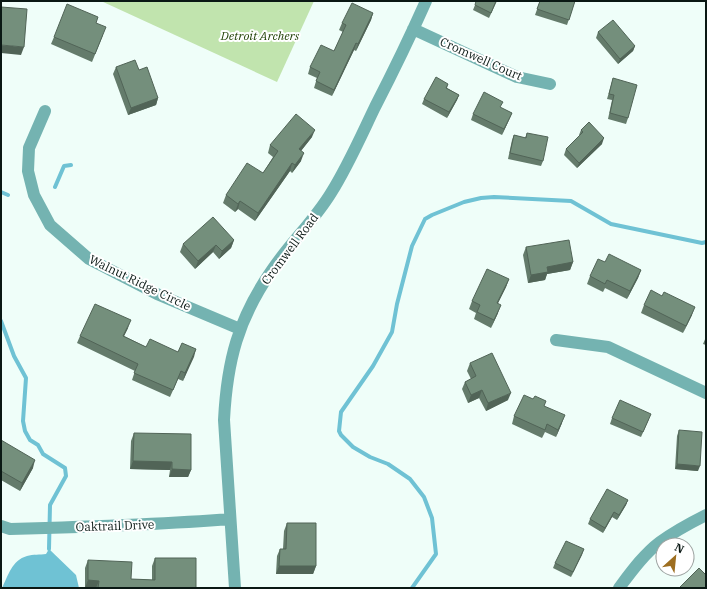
<svg xmlns="http://www.w3.org/2000/svg" width="707" height="589" font-family="'IBM Plex Serif',serif">
<rect width="100%" height="100%" fill="#effef9"/>
<path fill="#c1e4ae" d="M101,1H314L277,82Z"/>
<path fill="#6fc2d4" d="M49,549L76,575L79,588H2C8,576 12,560 27,556C33,554 40,555 46,554Z"/>
<g fill="none" stroke-linecap="round" stroke-linejoin="round">
<path stroke="#6fc2d4" stroke-width="4" d="M55,187L64,166L71,165
M1,192L8,195
M1,321L14,356L26,378L23,421L25,431L30,440L38,445L43,454L65,468L66,476L50,505L49,549
M412,588L436,554L432,518L424,497L410,479L388,464L370,457L353,447L341,435L339,431L341,412L373,366L392,332L397,304L412,246L425,219L432,215L464,202L481,198L494,197L571,201L611,224L702,243L706,242"/>
<path stroke="#74b3b1" stroke-width="12" d="M413,29L517,77L550,84
M45,111L29,148L28,171L34,195L50,225L89,259L157,294L240,329
M556,340L608,347L706,393
M1,526L10,529C83,527 156,525 230,519
M235,588L224,420C227,361 238,319 272,270C290,243 314,221 331,193C348,166 361,136 375,107C393,72 410,37 426,1
M619,588C631,572 644,554 660,542C675,531 690,523 706,515"/>
</g>
<path fill="#647b6b" d="M497,1L489,18L473,10L475,5Z
M540,1H575L567,25L535,15Z
M373,13L371,20L356,51L354,50L332,96L314,88L317,78L308,74L310,67L334,51L343,32L339,30L342,23Z
M96,23L103,35L92,62L51,44L54,37Z
M598,32L635,46L633,51L618,64L596,38Z
M116,67L139,70L158,98L156,105L128,115L113,74Z
M613,78L628,118L626,124L608,119L612,100L607,99Z
M448,84L447,88L459,95L457,100L447,118L422,104L424,99Z
M501,108L512,113L502,135L471,120L473,114Z
M581,130L602,144L577,168L564,155L566,149L580,136L579,135Z
M527,133L543,161L541,166L508,159L512,140L514,135L525,138Z
M312,137L301,151V161L292,173L290,171L255,221L238,209L235,212L223,203L226,195L263,173L273,157L268,153L270,145Z
M234,240L231,248L219,259L213,252L195,269L180,252L183,244Z
M526,247L573,262L570,270L547,274L545,280L528,283L523,255Z
M605,262L641,270L638,278L627,299L605,288L603,292L587,284L590,276Z
M509,279L506,287L498,303V313L491,328L474,319L476,313L469,309L472,301Z
M644,305L692,315L683,333L641,313Z
M128,328L124,336L146,347L178,352L196,349L183,381L178,379L170,397L132,380L135,371L77,343L80,336Z
M706,337V345L703,344Z
M470,363L508,400L486,411L479,398L468,403L462,389L465,382L471,379L467,371Z
M544,406L562,423L556,437L545,432L542,438L512,424L514,416Z
M612,418L649,419L641,437L610,424Z
M679,430L698,471L675,469L677,436Z
M134,433L191,470L188,477H169L170,470L130,469L131,441Z
M1,440L33,468L20,491L1,480Z
M628,500L626,505L617,520L612,517L603,533L588,524L590,519Z
M287,523L316,566L313,574H276L277,556L280,549H283L284,531Z
M584,549L571,577L553,568L555,563Z
M155,558L196,588H85V568L88,560L131,579L152,580V566Z"/>
<path fill="#516457" d="M373,13L371,20L356,51L358,44Z
M356,43L354,50L332,96L334,90Z
M1,45L24,47L21,55L1,53Z
M635,46L633,51L618,64L620,59Z
M459,95L457,100L447,118L449,112Z
M158,98L156,105L128,115L131,108Z
M512,113L510,118L502,135L504,129Z
M315,130L312,137L296,157L299,149Z
M604,138L602,144L577,168L579,163Z
M304,153L301,161L292,173L295,165Z
M292,163L290,171L255,221L258,213Z
M240,201L238,209L235,212L238,204Z
M234,240L231,248L219,259L222,251Z
M216,245L213,252L195,269L198,261Z
M573,262L570,270L547,274L545,280L528,283L531,275L547,267Z
M641,270L638,278L627,299L630,291Z
M509,279L506,287L494,311L497,303Z
M501,305L498,313L491,328L494,320Z
M695,307L692,315L683,333L686,326Z
M131,320L128,328L120,344L123,336Z
M196,349L194,357L183,381L185,373Z
M482,390L479,398L468,403L471,395Z
M511,393L508,400L486,411L488,403Z
M565,415L562,423L556,437L558,430Z
M35,460L33,468L20,491L22,483Z
M133,461L172,462L170,470L130,469Z
M677,464L700,466L698,471L675,469Z
M172,469L191,470L188,477H169Z
M628,500L626,505L617,520L619,515Z
M614,512L612,517L603,533L605,528Z
M584,549L582,555L571,577L573,572Z
M279,566H316L313,574H276Z
M88,580L99,581L96,588H85Z"/>
<path fill="#748f7c" stroke="#516457" d="M476,1H496L491,13L475,5Z
M540,1H575L569,20L537,9Z
M352,3L373,13L358,44L356,43L334,90L316,81L320,72L310,67L321,45L334,51L346,25L342,23Z
M67,4L98,17L96,23L106,27L95,54L54,37Z
M1,7L27,9L24,47L1,45Z
M613,20L635,46L620,59L598,32Z
M135,60L139,70L147,67L158,98L131,108L116,67Z
M436,77L448,84L446,88L459,95L449,112L424,99Z
M613,78L637,85L628,118L610,113L614,95L609,94Z
M484,92L503,102L500,107L512,113L504,129L473,114Z
M296,114L315,130L299,149L304,153L295,165L292,163L258,213L240,201L238,204L226,195L247,163L263,173L278,151L270,145Z
M589,122L604,138L579,163L566,149L583,132L581,130Z
M527,133L548,137L543,161L510,153L514,135L526,138Z
M213,217L234,240L222,251L216,245L198,261L183,244Z
M569,240L573,262L547,267L548,272L531,275L526,247Z
M609,254L641,270L630,291L607,280L605,284L590,276L598,259L605,262Z
M487,269L509,279L497,303L501,305L494,320L477,312L480,305L472,301Z
M651,290L662,296L664,292L695,307L686,326L644,305Z
M95,304L131,320L123,336L146,347L150,339L178,352L182,343L196,349L185,373L181,371L173,390L134,373L138,364L80,336Z
M492,353L511,393L488,403L482,390L471,395L465,382L476,376L470,363Z
M524,395L533,399L535,396L546,401L544,406L565,415L558,430L547,424L545,430L514,416Z
M620,400L651,414L643,432L612,418Z
M679,430L702,432L700,466L677,464Z
M134,433L191,434V470L172,469V462L133,461Z
M1,440L35,460L22,483L1,471Z
M607,489L628,500L619,515L614,512L605,528L590,519Z
M287,523H316V566H279L280,549H286Z
M566,541L584,549L573,572L555,563Z
M155,558H196V588H98L99,581L88,580V560L132,562L131,579L155,580Z
M699,568L706,575V588H679Z"/>
<g text-anchor="middle" stroke-width="4" stroke-linejoin="round" paint-order="stroke">
<g font-size="12" font-style="italic" fill="#224207" stroke="#fff">
<text x="260" y="40">Detroit Archers</text>
</g>
<g font-size="12" fill="#0a1814" stroke="#fff">
<text transform="translate(481 59) rotate(24)" y="4">Cromwell Court</text>
<text transform="translate(290 249) rotate(-53)" y="4">Cromwell Road</text>
<text transform="translate(140 283) rotate(26)" y="4">Walnut Ridge Circle</text>
<text transform="translate(115 526) rotate(-2)" y="4">Oaktrail Drive</text>
</g>
</g>
<rect width="707" height="589" fill="none" stroke="#0a1814" stroke-width="4"/>
<g transform="translate(675 557) rotate(27)"><circle r="19" fill="#ffffff" stroke="#9da3a1"/>
<path d="M0-3L7 15L0 10L-7 15Z" fill="#9d6e20"/>
<text y="-6" font-size="11" font-weight="bold" text-anchor="middle" fill="#0a1814">N</text>
</g>
</svg>
